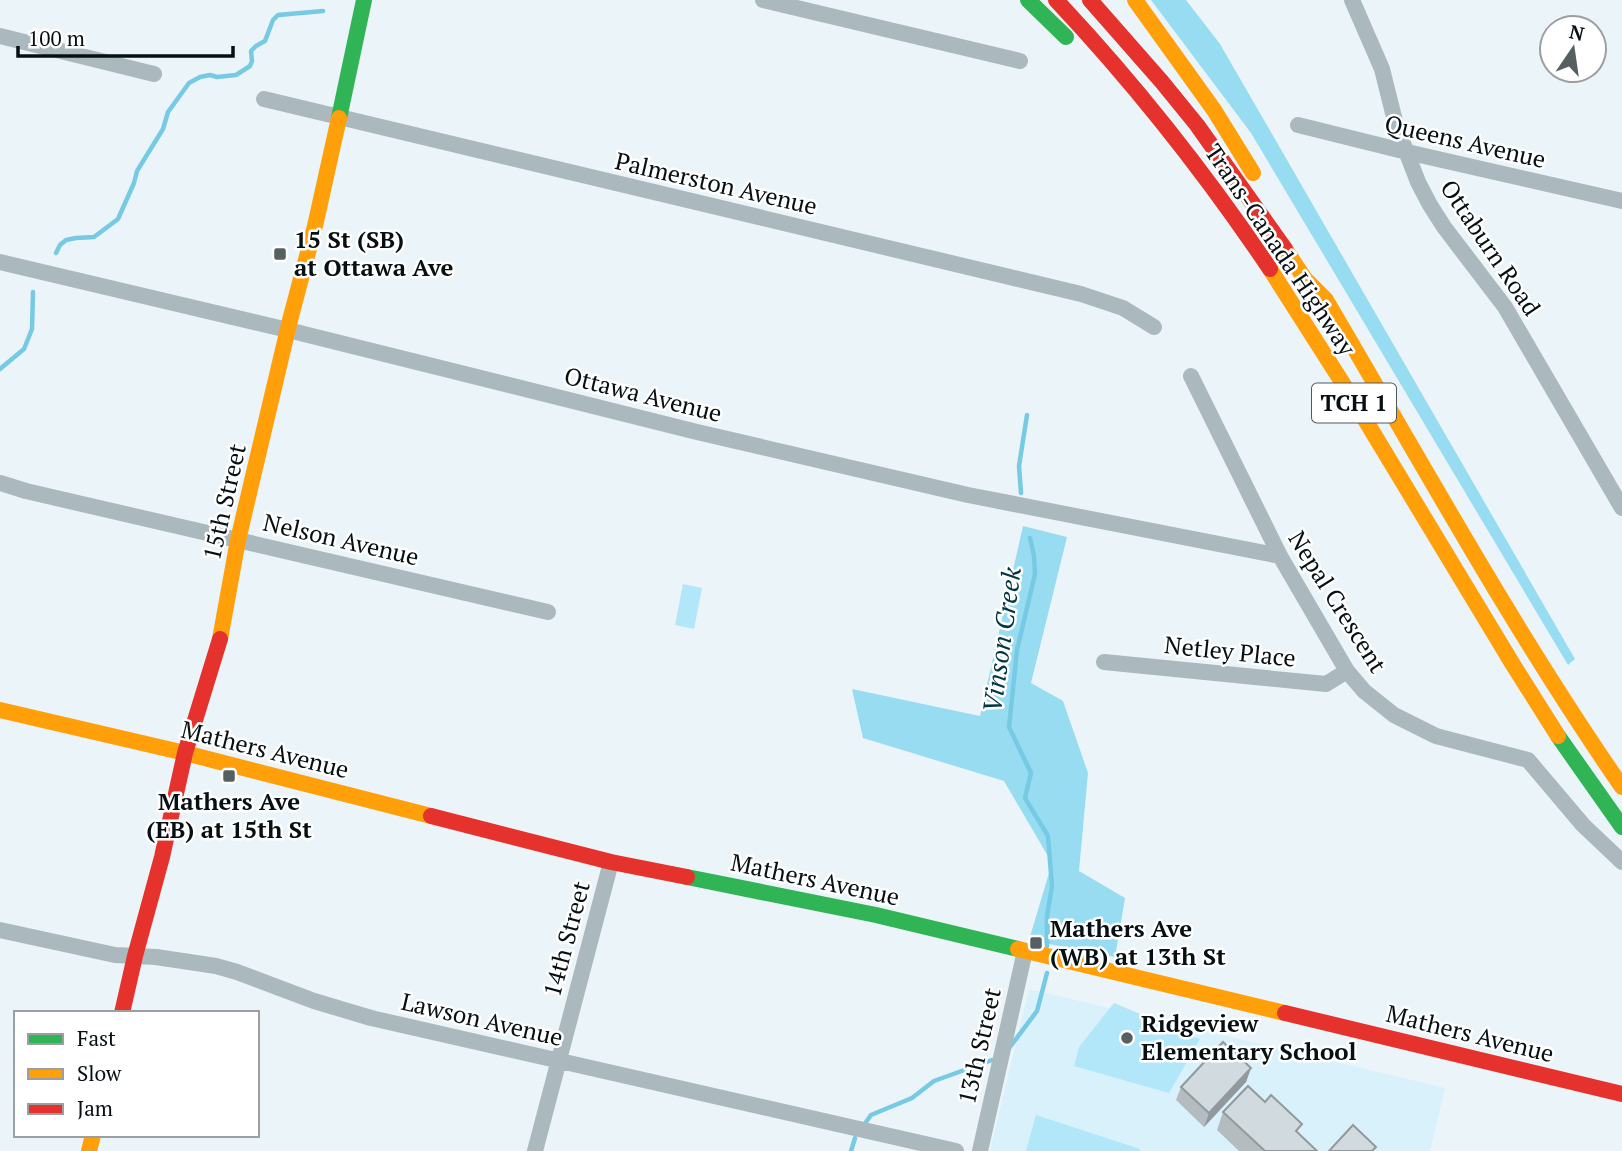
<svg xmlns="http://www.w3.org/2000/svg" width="1622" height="1151" font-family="'PT Serif',serif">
<rect width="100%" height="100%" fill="#ebf4f8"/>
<path fill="#d9f1fb" d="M1029,989L1445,1088L1430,1151H990Z"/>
<path fill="#b2e6f9" d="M683,584L702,588L694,629L675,625Z
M1114,1003L1200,1039L1169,1093L1074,1066L1079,1047Z
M1036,1115L1140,1149V1151H1026Z"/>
<path fill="#98dcf1" d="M1151,0H1186L1220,44L1575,659L1568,665L1251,133Z
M1023,526L1067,537L1031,683L1063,701L1088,773L1079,871L1125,898L1115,957L1029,940L1052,863L1004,781L863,738L852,689L980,716Z"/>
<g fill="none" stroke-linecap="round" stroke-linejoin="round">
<path stroke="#76cae4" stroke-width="4.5" d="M56,253L60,245L66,240L76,238L94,237L118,219L134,183L137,171L163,129L168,112L189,83L200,77L210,75L217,77L236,75L250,66L252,61L251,51L256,46L265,41L273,20L278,15L323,11
M0,369L24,349L32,329L33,292
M1021,493L1019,466L1027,415
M1030,538L1034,556L1035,574L1017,650L1009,727L1031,773L1025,798L1048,836L1052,886L1047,916V946
M1010,1047L1037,1011L1047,973
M866,1122L871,1115L912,1098L934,1081L992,1060
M851,1151L855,1138"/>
<path stroke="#abb8be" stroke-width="16" d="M763,0L1020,61
M1352,0L1382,69L1396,125L1418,182L1430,205L1444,227L1505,307L1622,508
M0,36L154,74
M264,99L1081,294L1123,308L1154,327
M1298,125L1407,152L1622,201
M0,262L288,330L697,432L968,495L1280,556
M1191,376L1280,556L1347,671L1364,691L1394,715L1436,736L1528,760L1583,825L1622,862
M0,483L26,491L548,612
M1104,662L1326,684L1347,671
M0,930L115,955L156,957L216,966L237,972L314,1001L371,1018L956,1151
M535,1151L611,862
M980,1151L1025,951"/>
<path stroke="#30b455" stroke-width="16" d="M1028,0L1066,37
M339,118L364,0
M1558,736L1622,827
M687,877L876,915L1018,949"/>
<path stroke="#ff9f0a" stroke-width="16" d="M1135,0L1214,110L1253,173
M1285,249L1305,279L1326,300C1422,463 1514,631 1622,787
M1270,269L1349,393L1512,663L1558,736
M220,639L238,540L290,320L315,226L339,118
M0,710L185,753L431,816
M1018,949L1285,1013
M89,1151L93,1135"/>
<path stroke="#e5322d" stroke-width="16" d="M1056,0C1135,84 1206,174 1270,269
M1090,0L1162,82L1197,125L1285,249
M431,816L611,862L687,877
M122,1013L135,956L162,857L185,753L220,639
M1285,1013L1622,1094"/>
</g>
<path fill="#b4bcc0" d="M1251,1068L1246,1082L1204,1127L1176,1100L1181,1087Z
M1265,1102L1299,1134L1317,1151H1239L1217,1130L1223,1112Z"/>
<path fill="#92999c" d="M1251,1068L1246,1082L1204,1127L1209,1113Z"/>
<path fill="#d1dbdf" stroke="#92999c" stroke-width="2" d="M1223,1042L1251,1068L1209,1113L1181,1087Z
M1248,1086L1265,1102L1271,1095L1302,1124L1296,1131L1317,1151H1265L1223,1112Z
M1353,1125L1376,1147L1372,1151H1329Z"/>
<g fill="#566063" stroke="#fff" stroke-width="2.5">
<rect x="273" y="247" width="14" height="14" rx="3.5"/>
<rect x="222" y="769" width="14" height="14" rx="3.5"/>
<rect x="1029" y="936" width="14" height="14" rx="3.5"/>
<circle cx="1127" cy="1038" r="7"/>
</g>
<g text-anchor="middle" stroke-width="5" stroke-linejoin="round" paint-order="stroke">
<rect fill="#fff" stroke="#51585a" stroke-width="2" x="1312" y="383.5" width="84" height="39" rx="5"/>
<g font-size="23" font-weight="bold" fill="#061013">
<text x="1354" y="411">TCH 1</text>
</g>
<g font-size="24" fill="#061013" stroke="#fff">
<text transform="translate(1465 142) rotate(13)" y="8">Queens Avenue</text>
<text transform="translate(716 184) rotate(13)" y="8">Palmerston Avenue</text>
<text transform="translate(1490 248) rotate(56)" y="8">Ottaburn Road</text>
<text transform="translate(1280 250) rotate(56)" y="8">Trans-Canada Highway</text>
<text transform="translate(643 395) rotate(14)" y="8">Ottawa Avenue</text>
<text transform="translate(225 502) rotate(-77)" y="8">15th Street</text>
<text transform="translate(341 540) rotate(13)" y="8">Nelson Avenue</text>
<text transform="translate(1337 602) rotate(58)" y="8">Nepal Crescent</text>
<text transform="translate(1230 652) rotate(6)" y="8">Netley Place</text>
<text transform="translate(265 750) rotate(14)" y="8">Mathers Avenue</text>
<text transform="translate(815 880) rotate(12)" y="8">Mathers Avenue</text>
<text transform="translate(567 939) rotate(-75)" y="8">14th Street</text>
<text transform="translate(482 1020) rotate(13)" y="8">Lawson Avenue</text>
<text transform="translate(1470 1034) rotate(14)" y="8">Mathers Avenue</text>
<text transform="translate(980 1046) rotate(-77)" y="8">13th Street</text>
</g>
<g font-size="24" font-weight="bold" fill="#061013" stroke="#fff" text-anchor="start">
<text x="294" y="248">15 St (SB)<tspan x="294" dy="28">at Ottawa Ave</tspan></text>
<text x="229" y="810" text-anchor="middle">Mathers Ave<tspan x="229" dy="28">(EB) at 15th St</tspan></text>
<text x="1050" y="937">Mathers Ave<tspan x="1050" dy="28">(WB) at 13th St</tspan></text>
<text x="1141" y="1032">Ridgeview<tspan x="1141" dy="28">Elementary School</tspan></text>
</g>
<g font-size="26" font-style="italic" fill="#003745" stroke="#fff">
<text transform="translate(1002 640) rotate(-82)" y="9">Vinson Creek</text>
</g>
</g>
<rect x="14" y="1011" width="245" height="126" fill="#ffffff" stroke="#9b9fa1" stroke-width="2"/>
<rect x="28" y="1034" width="35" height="10" fill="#30b455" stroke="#9b9fa1" stroke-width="2"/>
<text x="77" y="1046" font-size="21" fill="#061013">Fast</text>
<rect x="28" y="1069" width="35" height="10" fill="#ff9f0a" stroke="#9b9fa1" stroke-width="2"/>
<text x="77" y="1081" font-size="21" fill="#061013">Slow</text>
<rect x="28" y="1104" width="35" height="10" fill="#e5322d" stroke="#9b9fa1" stroke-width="2"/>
<text x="77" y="1116" font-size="21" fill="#061013">Jam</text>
<g transform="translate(1573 49) rotate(13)"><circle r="33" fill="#ffffff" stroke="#9b9fa1" stroke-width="2"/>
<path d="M0-5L12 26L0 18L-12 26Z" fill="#566063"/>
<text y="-10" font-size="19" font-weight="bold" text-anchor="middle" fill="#061013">N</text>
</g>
<path d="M18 46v10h215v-10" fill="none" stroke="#061013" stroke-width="3.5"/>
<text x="28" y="46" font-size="21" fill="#061013" stroke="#ffffff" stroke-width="5" paint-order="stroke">100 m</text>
</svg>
